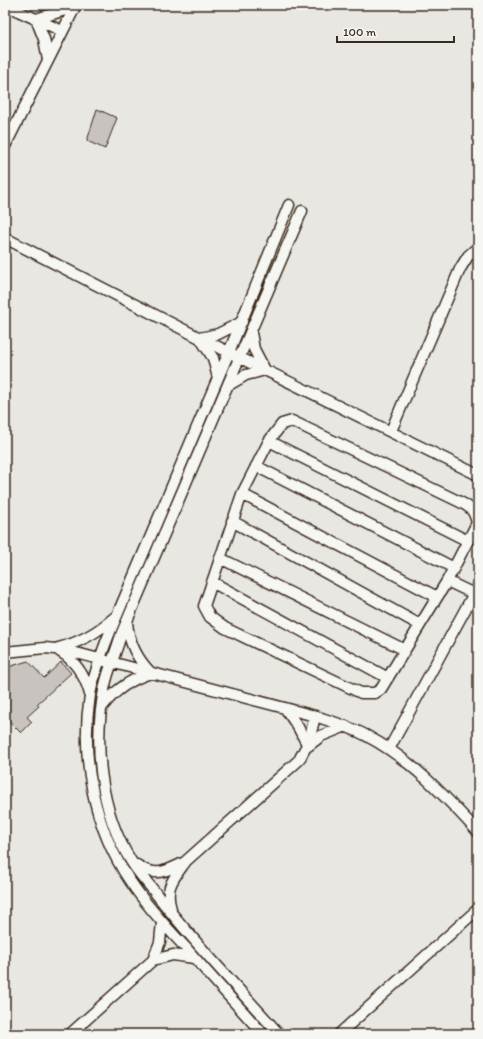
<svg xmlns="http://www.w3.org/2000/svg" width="483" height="1039" font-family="Itim,sans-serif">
<rect width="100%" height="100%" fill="#f6f6f2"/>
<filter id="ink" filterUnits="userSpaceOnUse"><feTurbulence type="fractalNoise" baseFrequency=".025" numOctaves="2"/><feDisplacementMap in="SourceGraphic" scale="8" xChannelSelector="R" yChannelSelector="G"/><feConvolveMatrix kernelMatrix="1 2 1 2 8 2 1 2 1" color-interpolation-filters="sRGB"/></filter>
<g filter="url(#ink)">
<path fill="#e8e7e2" d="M5,5H478V1034H5Z"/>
<path fill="#c8c3be" stroke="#3b2a1e" d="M97,109L117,118L105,149L87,141Z
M28,661L44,678L61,662L71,673L37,704L39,706L27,717L32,722L21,733L5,717V668Z"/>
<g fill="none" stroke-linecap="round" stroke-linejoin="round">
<g stroke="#3b2a1e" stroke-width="13">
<path id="minor" d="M5,5L62,31
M48,60L44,39L36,19L75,7
M5,146L76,5
M5,238L200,338L478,475
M218,378L213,358L200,338L218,334L242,322
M229,385L246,375L265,370L254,349L251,333
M292,421L458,501C470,507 474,509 477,523L447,581L381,689L375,693H361L225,628L210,617L204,606L242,494L269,441L282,424Z
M391,431L460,269L468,256L478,247
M269,441L468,541
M256,466L454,568
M242,494L437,597
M232,521L420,625
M220,558L405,650
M447,581L474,594
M212,582L388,678
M58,648C79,643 98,632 115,617
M59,651C76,661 85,676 90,694
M5,652L45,648L65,650L315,716C333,722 351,727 367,736C412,760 444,795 478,832
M102,707C115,690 131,679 151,673C137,659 129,643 127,623
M285,708L298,727L308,746L321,736L346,726
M389,749L478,586
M137,865C155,878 167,871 185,862
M171,909C164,887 174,878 186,861L299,760L309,741L315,716
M153,960L173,955L194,958
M70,1034L153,960L160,942L162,922
M263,1034C237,1005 211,977 186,948C166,927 146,905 130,881C94,828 80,758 90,695C94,674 102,652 110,632L229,352L289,205
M279,1034C238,988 195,944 157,895C149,884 138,873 131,861C99,810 93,742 105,685C109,668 116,652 121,635L302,211
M339,1034L478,909"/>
</g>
<use href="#minor" stroke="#f6f6f2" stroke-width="10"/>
</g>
</g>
<rect width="483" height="1039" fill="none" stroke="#f6f6f2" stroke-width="20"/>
<rect x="10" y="10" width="463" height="1019" fill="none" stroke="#3b2a1e" stroke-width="1.5" filter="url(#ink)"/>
<path d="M337 36v6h117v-6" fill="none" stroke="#3b2a1e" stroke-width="2"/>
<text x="343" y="36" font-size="12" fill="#3b2a1e" stroke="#f6f6f2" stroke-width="3" paint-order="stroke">100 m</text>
</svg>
